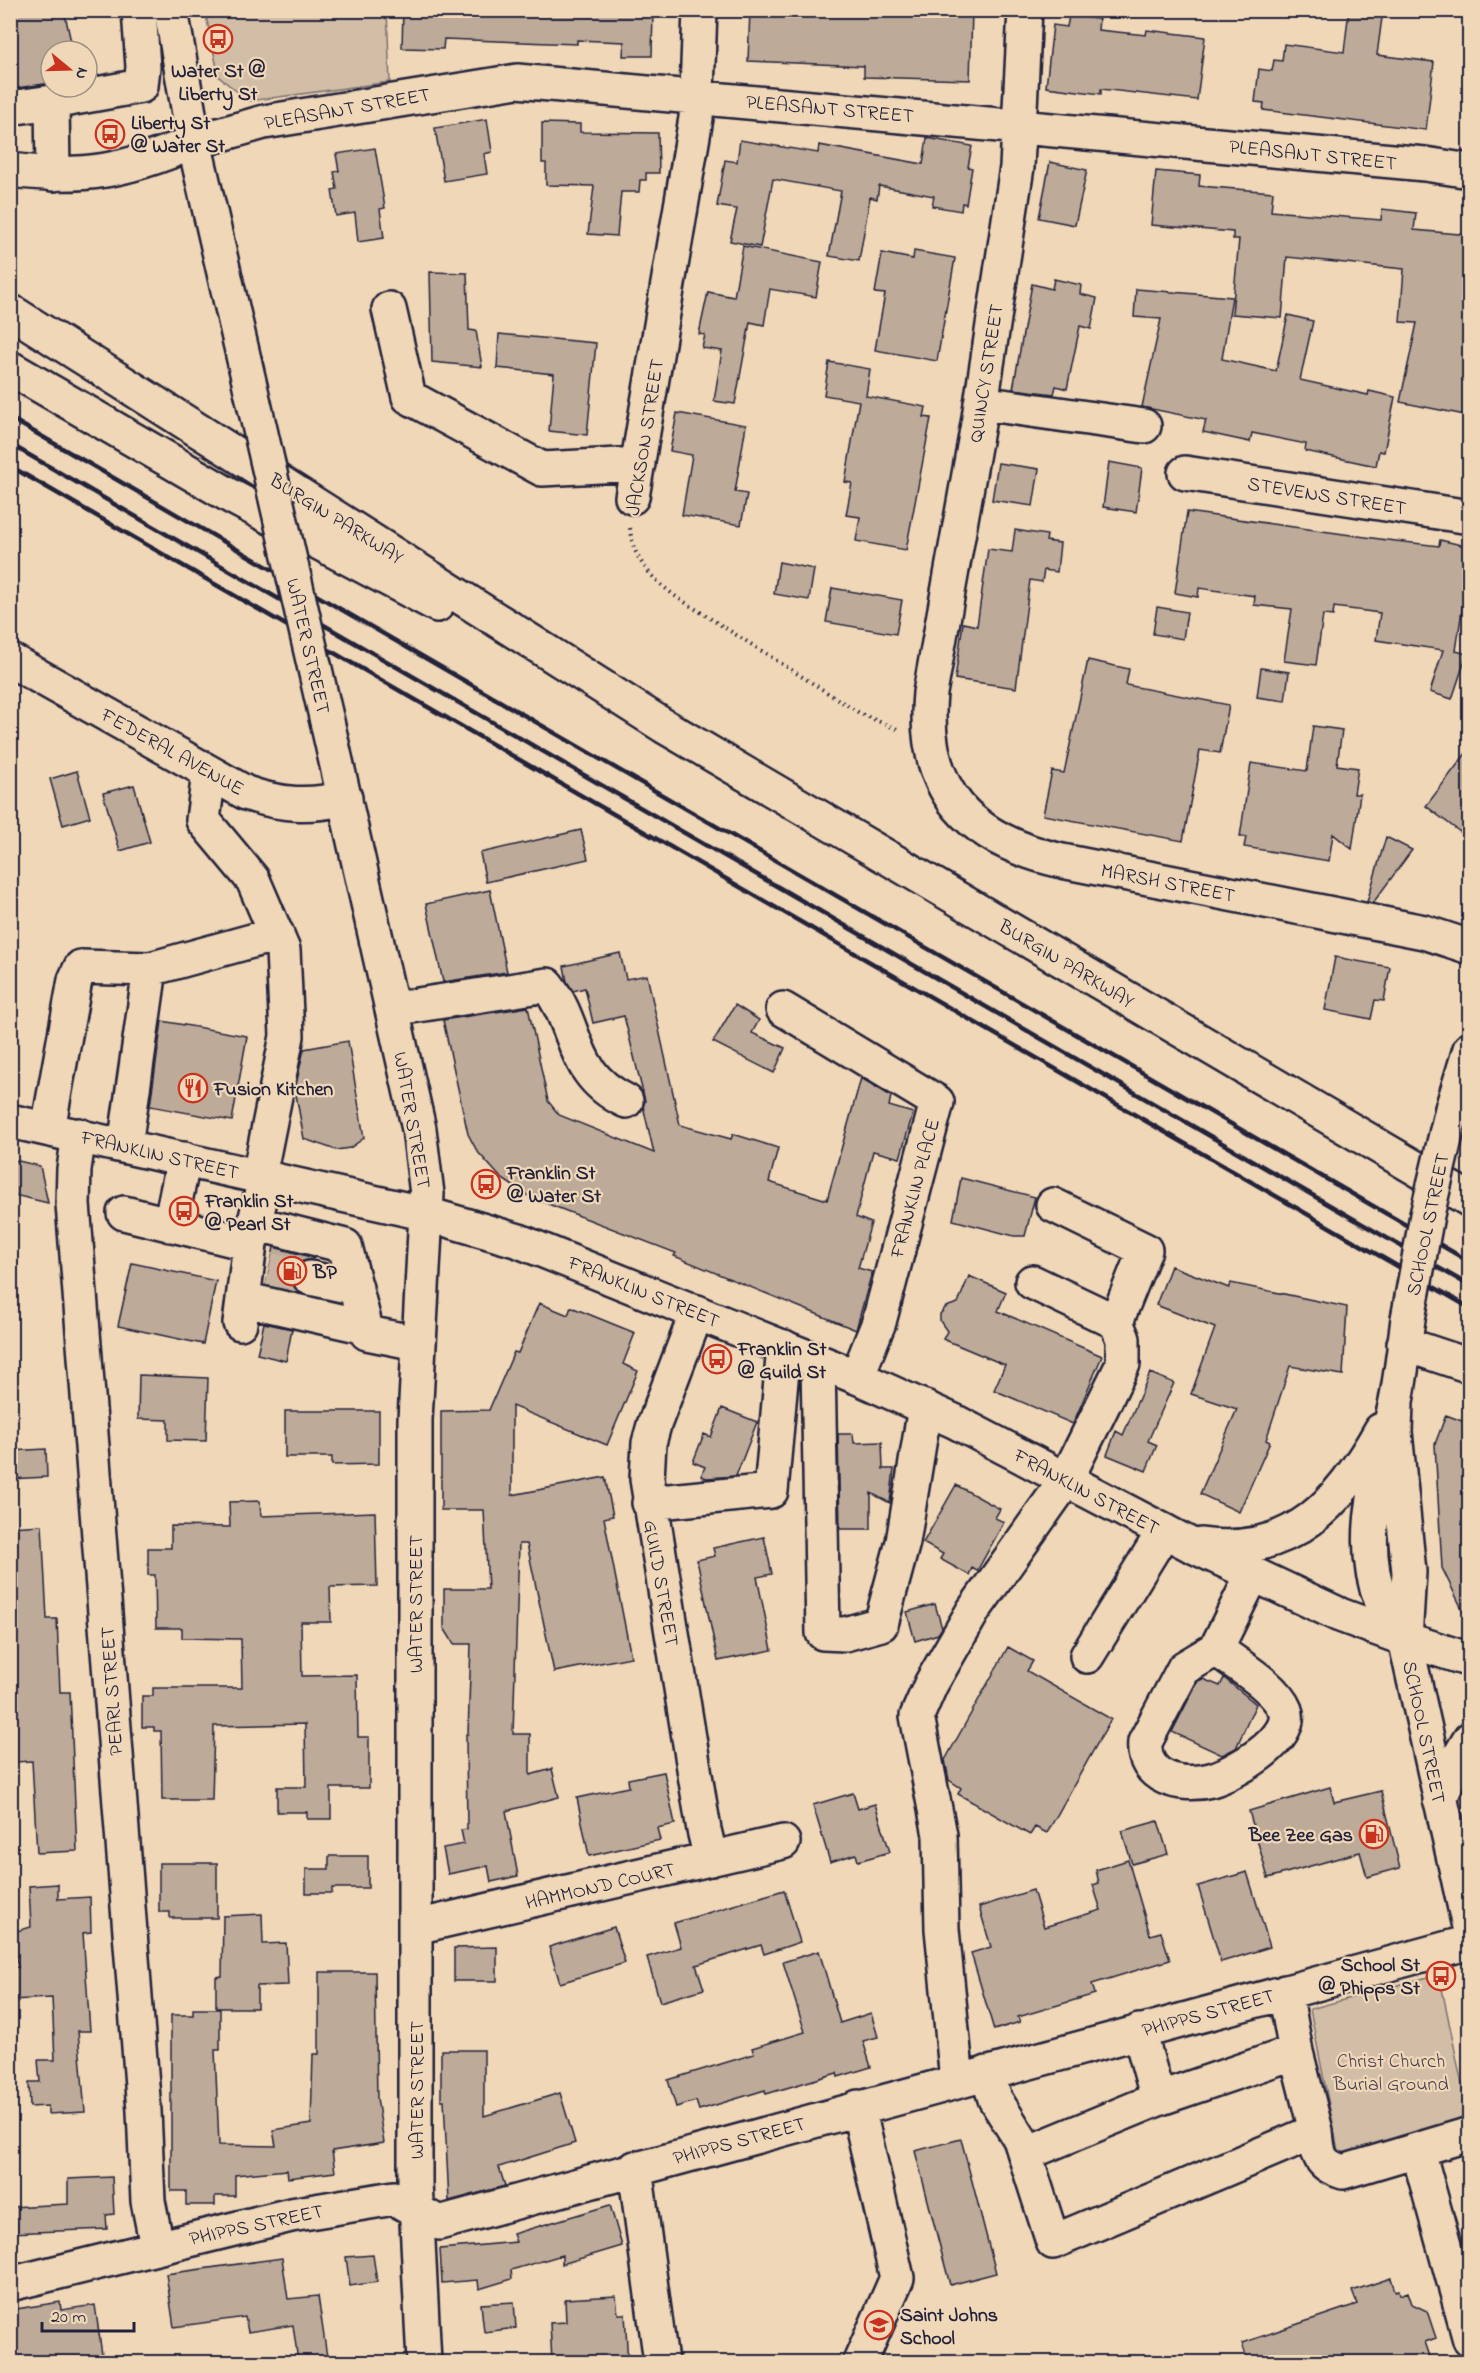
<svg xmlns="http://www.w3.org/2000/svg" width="1480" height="2373" font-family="'Indie Flower',sans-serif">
<rect width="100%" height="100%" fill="#f0d7b8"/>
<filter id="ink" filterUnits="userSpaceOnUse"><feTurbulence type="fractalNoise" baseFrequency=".0167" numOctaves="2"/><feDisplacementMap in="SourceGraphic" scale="12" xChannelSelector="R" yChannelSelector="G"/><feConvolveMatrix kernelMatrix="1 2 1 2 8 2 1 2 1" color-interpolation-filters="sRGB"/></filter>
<g filter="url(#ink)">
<path fill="#d2bda6" stroke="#7a7070" stroke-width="1.5" d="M205,11H387L390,82L249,101L219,77Z
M1439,1974L1469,2118L1340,2161L1310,2009Z"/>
<path fill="#bdaa99" stroke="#22223b" stroke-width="1.5" d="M10,10H64L73,51H51V83L10,89Z
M403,10H653L652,56H623L624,42L577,40V44L444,39L443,49L402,48Z
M750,10L948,14V11H972L970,80L864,77V66L748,61Z
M1349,10H1383L1377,55L1434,62L1426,130L1263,110L1264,103L1255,102L1259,69L1272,71L1274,60L1282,61L1284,44L1344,52Z
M1069,16L1099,19L1098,30L1146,35L1147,30L1205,37L1197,100L1101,89V94L1046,87L1053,25L1067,27Z
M487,119L492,152L484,154L487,174L444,181L435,128Z
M542,123L580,124V132L658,133L659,173H646V180H640L639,192H621L617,236L588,234L594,186L546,185V163H542Z
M927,138L972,146L968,167L972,168L966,204L962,203L961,211L932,206L934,196L879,186L877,199L870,197L859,261L829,256L841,191L773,179L760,247L730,241L737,209L717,206L725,160L737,162L740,140L818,153L819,145L923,164Z
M375,148L385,208L380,209L384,238L358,242L355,213L336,216L332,190L337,189L334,172L339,171L336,154Z
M1050,162L1087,170L1075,225L1039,218Z
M1156,171L1200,175L1199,186L1273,192L1271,211L1381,220L1382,209L1416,213L1414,230L1470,235V416L1400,402L1417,323L1400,322L1404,269L1287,257L1282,318L1232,314L1239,239H1233V232L1151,225Z
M743,246L822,262L816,297L770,289L764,325L750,322L735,404L714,401L722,351L702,348L705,335L699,334L708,292L734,297Z
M914,251L955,258L937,361L875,350L885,294L875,293L882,253L913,259Z
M430,272L467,273L469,330L476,331L482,367L432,362Z
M1054,279L1081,285L1080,294L1097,298L1091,329L1080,326L1067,389L1056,386L1054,394L1013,389L1032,284L1052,289Z
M1136,289L1232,297L1222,359L1276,371L1288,315L1313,321L1300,380L1368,395L1369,391L1395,397L1384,452L1379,451L1376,466L1305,451L1306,444L1252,433L1250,442L1203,432L1206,420L1142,407L1161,319L1134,317Z
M499,334L596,343L587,435L549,431L554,374L497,368Z
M829,362L870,369L866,396L926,407L924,417L931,418L906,550L856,541L860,517L846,515L852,483L845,482L859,401L824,395Z
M677,413L746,425L735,492L747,494L741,525L682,515L692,455L670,451Z
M1109,462L1142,468L1136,512L1103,507Z
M998,463L1039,469L1033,506L992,500Z
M1187,512L1387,540L1439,546L1440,540L1470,547V590L1465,589L1456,651L1467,654L1452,699L1430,692L1443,650L1376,640L1380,613L1334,607L1333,616L1323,615L1316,665L1284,661L1292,609L1254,605L1255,596L1199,588L1198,597L1175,593Z
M1015,530L1047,535L1046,541L1060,543L1057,572L1044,570L1042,582L1030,580L1016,688L955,679L963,623L977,626L988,549L1012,552Z
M779,562L814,569L809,600L774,594Z
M832,588L902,600L896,634L826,622Z
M1157,607L1187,612L1183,639L1153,634Z
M1088,660L1129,669L1126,685L1229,705L1220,753L1200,750L1183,841L1043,815L1052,771L1064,773Z
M1261,668L1289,672L1285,701L1257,697Z
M1313,726L1342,730L1337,765L1358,768L1354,794H1360L1352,849L1333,834L1329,861L1244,847L1246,837H1240L1251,763L1307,771Z
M1470,748V819L1460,832L1426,806Z
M77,771L90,817L63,825L50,779Z
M134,785L150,842L120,851L103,793Z
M581,830L588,859L486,882L480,853Z
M1386,837L1412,850L1373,903L1367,902Z
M490,890L507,972L443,982L426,904Z
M620,953L626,979L647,975L680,1125L731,1139L733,1134L778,1148L769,1182L827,1200L861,1078L891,1096L889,1106L913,1113L900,1158L873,1151L856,1217L871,1223L858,1268L872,1272L856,1330L674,1256L676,1253L530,1197L501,1178L477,1151L468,1134L443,1020L528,1007L548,1101L559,1115L654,1153L643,1106L645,1101L624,1016L593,1023L585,988L573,991L567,982L564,966Z
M1335,957L1390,967L1384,1001L1375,1000L1371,1019L1325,1010Z
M735,1005L759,1020L752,1033L785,1048L774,1073L713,1042Z
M162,1021L247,1036L232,1121L150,1106Z
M348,1041L364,1138L350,1148L336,1150L304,1139L295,1089L304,1049Z
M10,1159L40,1166L48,1203L10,1194Z
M961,1178L1035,1197L1025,1236H1014L953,1220Z
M274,1247L314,1258L297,1265L292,1273V1284L298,1292L266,1285Z
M132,1263L216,1281L203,1344L118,1326Z
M1171,1266L1229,1288L1231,1283L1347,1307L1343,1375L1290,1366L1266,1440L1270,1442L1239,1512L1200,1494L1237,1409L1191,1394L1215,1328L1156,1305Z
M969,1276L1006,1292L998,1311L1102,1356L1073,1424L994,1390L1005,1365L943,1339L947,1331L940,1321V1314L946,1307L958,1303Z
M539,1303L568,1315L571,1307L635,1333L623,1364L638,1371L607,1445L512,1406V1495L605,1477L613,1516L604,1518L631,1657L554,1672L527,1544H519L513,1734H530V1775L552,1769L559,1797L506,1811L518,1876L491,1882L488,1866L448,1874L443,1848L464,1844L461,1830L467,1829L466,1734H468L471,1644H454L444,1628V1589H488L484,1510H441V1411L489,1410L514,1352L518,1353Z
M264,1323L292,1329L286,1361L257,1354Z
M1150,1373L1174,1383L1148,1441L1157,1445L1146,1471L1107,1455L1116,1431L1123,1435Z
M139,1375L208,1378L206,1441L168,1440V1420L138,1419Z
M722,1408L757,1422L736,1476L707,1478L701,1476L705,1467L693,1462L704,1434L711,1437Z
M285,1411H379V1464L332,1465V1457H285Z
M1446,1415L1470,1424V1625L1442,1568L1435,1444Z
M838,1434H853L854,1443L882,1442L883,1469H894L890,1503L871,1493V1529H840Z
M46,1449L47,1477L10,1479V1451Z
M956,1485L1000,1509L995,1518L1004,1522L977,1571L972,1568L969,1575L940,1559L943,1554L923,1543Z
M260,1501L261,1516L375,1512L377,1586L330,1587L331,1622H301L302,1676L357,1675L358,1737H369V1788H331V1819H307V1812H277V1787H306L305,1724L214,1726L212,1800H162L161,1731H154V1727H142V1696H153V1688H242L241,1639L182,1638V1628H156L155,1575H148V1548H171V1526L230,1527L229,1502Z
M42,1525L47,1619H57L60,1692H70L77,1851L37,1853L32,1761L14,1762L10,1697V1621H14L10,1527Z
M764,1537L772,1574L757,1577L772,1650L718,1661L697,1560L715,1556L713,1548Z
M935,1604L942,1628L938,1634L915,1641L907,1612Z
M1008,1647L1033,1661L1027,1671L1111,1719L1047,1833L1035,1827L1030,1835L958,1794L961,1788L949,1780L945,1760Z
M1224,1678L1256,1704L1236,1748L1222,1755L1172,1732L1198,1681L1203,1679L1220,1686Z
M664,1772L675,1824L657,1828L660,1840L589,1856L577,1798L629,1787L628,1779Z
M1330,1787L1334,1802L1381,1791L1400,1868L1367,1877L1360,1852L1268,1878L1249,1811Z
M853,1793L858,1809L875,1804L890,1852L858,1861L856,1854L830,1862L813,1805Z
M1158,1821L1168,1854L1132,1864L1122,1831Z
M329,1856H368V1888H332V1893H306V1869H329Z
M1128,1860L1150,1935L1161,1932L1170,1960L1092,1984L1095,1994L1018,2017L1020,2022L994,2030L971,1953L991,1947L979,1907L1033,1890L1044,1927L1101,1910L1093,1885L1099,1883L1096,1870Z
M159,1863H217V1918H170V1912H159Z
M1247,1872L1270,1947L1221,1962L1198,1886Z
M58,1884V1899L90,1897L91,1932L83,1933L90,2031H78L85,2112L48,2114V2106L30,2107L29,2082H40L38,2060H55L52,1998L10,2000V1968L18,1967L10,1933L31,1927L29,1886Z
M784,1890L800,1942L764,1954L761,1945L696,1965L704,1989L660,2002L647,1957L681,1947L674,1923Z
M262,1914L263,1944L286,1943L288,1985L257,1986V2008H216V1977L222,1976L223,1916Z
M614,1927L625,1963L560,1983L549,1947Z
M497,1947V1981H454V1948Z
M819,1951L840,2023L871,2013L878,2037L863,2041L871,2067L838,2077L837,2073L766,2094L765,2090L699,2110L696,2101L676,2107L668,2080L754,2054L752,2048L805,2032L783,1962Z
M319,1972H375L377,2098L384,2143L332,2151L335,2172L288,2178L287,2170L235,2175V2196H215V2205H186V2191H171V2015H193V2009H220V2050H215L219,2145L276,2146L273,2130L311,2124L313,2054H319Z
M441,2050H484V2116L560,2093L575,2143L499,2167L505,2186L449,2201L444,2100H441Z
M961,2139L996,2273L950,2285L915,2151Z
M112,2177L114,2214L106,2215L107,2229L10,2233V2207L68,2204V2179Z
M610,2205L622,2246L562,2264V2255L511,2270L512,2279L479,2289L478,2280L442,2283L440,2249L516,2242L513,2234Z
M373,2255L377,2282L350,2286L346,2257Z
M282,2258L288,2299L318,2296L327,2357L298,2361L293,2325L248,2332L245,2317L174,2327L166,2274Z
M1391,2278L1395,2291L1399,2290L1400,2295L1408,2292L1412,2304L1427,2311L1436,2338L1425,2342L1432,2362H1248L1242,2343L1357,2304L1352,2291Z
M616,2296L618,2314H625L628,2362H552L550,2323L566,2322L565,2299Z
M60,2302L61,2310L95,2305L103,2362H10V2310Z
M514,2302L516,2328L484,2332L481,2304Z"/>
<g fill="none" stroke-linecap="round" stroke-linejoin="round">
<path stroke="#c7b39f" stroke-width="33" stroke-dasharray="33 16" stroke-linecap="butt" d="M269,1269L310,1278"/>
<g stroke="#22223b" stroke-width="38">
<path id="minor" d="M1025,10L1017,167L978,424L930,693C921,792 970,840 1062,861L1424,932L1470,947
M10,108L52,102
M194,142L264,122L517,81L1425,164L1470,171
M53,174L52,102L141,86L143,67L139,10
M389,309L409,397L542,469L638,464
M981,403L1144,426
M1185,473L1470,517
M632,497L696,118L700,10
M10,660L246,793C280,805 310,807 345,798
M209,773L203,820L253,880L283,950L287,1036L259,1176
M392,1009L547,985C580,1027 568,1073 626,1101
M783,1009L937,1102L879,1322L857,1377
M48,1129L75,980L81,967L150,969L277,934
M79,1135L74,1169L73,1204L144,2111L148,2201L157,2246
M125,1146L150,969
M124,1213L250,1244
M254,1223L345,1246L367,1333L417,1343
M170,1225L184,1159
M310,1278L356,1288
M1032,1282L1116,1322
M243,1299L366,1327
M697,1312L654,1425L649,1443L647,1479L704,1830L711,1859
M240,1323L250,1244L265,1178
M1404,1344L1470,1366
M818,1363L823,1633L845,1634L881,1624L903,1542L925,1407
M649,1503L771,1491L784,1347
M1405,1639L1470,1660
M1216,1649C1236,1664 1276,1687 1285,1710C1296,1738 1234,1774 1211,1780C1181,1788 1141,1778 1145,1742L1184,1668L1216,1649L1253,1574
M1087,1656L1164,1531
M416,1927L783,1842
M1139,2031L1158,2099
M987,2073L995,2099L1020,2139L1053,2242L1316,2131L1296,2052L1285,1992
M957,2081L942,1929L940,1835L917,1716L931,1684L973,1611L1066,1480L1123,1364V1339L1116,1322L1145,1250L1053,1205
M858,2107L897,2278L860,2362
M1316,2131C1318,2154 1318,2165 1343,2172L1470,2134
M1418,2151L1470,2340
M1025,2154L1158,2099L1296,2052
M635,2168L661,2362
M10,2284L291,2215L394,2198L439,2223L1470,1942"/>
</g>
<g stroke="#22223b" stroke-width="38">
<path id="major" d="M171,10L194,142L245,364
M10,170C85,179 125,171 194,142
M10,311L664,726L1470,1200
M10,368L234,498L437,605
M326,717L419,1129L427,1194L415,1420V2182L424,2362
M1452,1109L1470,1049
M10,1121L427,1214L519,1241L857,1377L954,1421L1189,1544L1340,1615L1405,1639
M1396,1402L1395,1432L1409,1572L1405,1639L1470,1931
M1201,1545C1292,1558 1341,1502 1381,1430
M1405,1639C1396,1626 1387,1614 1381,1600C1356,1538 1381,1467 1395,1406C1401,1378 1404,1348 1408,1319
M1440,1800L1451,1771L1470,1739"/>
</g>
<path stroke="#22223b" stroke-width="4" stroke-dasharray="1.5 4.5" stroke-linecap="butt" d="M630,528C632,559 652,578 675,596L861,714L897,729"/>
<use href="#minor" stroke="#f0d7b8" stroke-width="33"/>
<use href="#major" stroke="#f0d7b8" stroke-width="33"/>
<path stroke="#22223b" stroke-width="4.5" d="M10,418L1470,1262
M10,444L1470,1286
M10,466L1470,1308"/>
<g stroke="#22223b" stroke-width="38" stroke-linecap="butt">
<path id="major-bridge" d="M245,364L326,717
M1408,1319L1427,1215L1452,1109"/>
</g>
<use href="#major-bridge" stroke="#f0d7b8" stroke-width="33"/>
</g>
</g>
<defs>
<g id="bus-ring" transform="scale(1.5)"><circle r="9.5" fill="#f0d7b8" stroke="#c8321e" stroke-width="1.5"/><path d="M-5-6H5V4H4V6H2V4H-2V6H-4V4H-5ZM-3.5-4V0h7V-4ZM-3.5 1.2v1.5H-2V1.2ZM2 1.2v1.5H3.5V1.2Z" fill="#c8321e"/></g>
<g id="restaurant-ring" transform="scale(1.5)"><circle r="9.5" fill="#f0d7b8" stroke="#c8321e" stroke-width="1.5"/><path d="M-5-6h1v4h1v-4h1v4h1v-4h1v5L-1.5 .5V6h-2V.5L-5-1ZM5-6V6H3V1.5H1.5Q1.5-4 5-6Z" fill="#c8321e"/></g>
<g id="fuel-ring" transform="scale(1.5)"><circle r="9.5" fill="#f0d7b8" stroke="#c8321e" stroke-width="1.5"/><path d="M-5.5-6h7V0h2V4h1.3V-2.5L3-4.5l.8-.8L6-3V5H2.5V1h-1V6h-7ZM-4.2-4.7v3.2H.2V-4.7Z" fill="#c8321e"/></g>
<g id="school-ring" transform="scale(1.5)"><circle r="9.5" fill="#f0d7b8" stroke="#c8321e" stroke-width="1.5"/><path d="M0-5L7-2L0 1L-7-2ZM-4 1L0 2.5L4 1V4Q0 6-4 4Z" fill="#c8321e"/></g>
</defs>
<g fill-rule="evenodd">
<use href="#bus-ring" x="218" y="39"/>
<use href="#bus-ring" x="110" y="134"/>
<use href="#restaurant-ring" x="193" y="1088"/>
<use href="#bus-ring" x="486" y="1184"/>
<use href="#bus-ring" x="184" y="1211"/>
<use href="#fuel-ring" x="292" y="1271"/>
<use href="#bus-ring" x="717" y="1359"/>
<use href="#fuel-ring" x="1374" y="1834"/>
<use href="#bus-ring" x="1441" y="1976"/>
<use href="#school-ring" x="879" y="2325"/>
</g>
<g text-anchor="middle" stroke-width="4.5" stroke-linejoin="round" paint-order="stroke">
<g font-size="20" font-weight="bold" fill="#22223b" stroke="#f0d7b8" text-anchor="start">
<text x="218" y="77" text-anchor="middle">Water St @<tspan x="218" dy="23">Liberty St</tspan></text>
<text x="131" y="129">Liberty St<tspan x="131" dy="23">@ Water St</tspan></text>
<text x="214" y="1095">Fusion Kitchen</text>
<text x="507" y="1179">Franklin St<tspan x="507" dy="23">@ Water St</tspan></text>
<text x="205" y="1207">Franklin St<tspan x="205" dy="23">@ Pearl St</tspan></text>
<text x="313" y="1278">BP</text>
<text x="738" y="1355">Franklin St<tspan x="738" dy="23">@ Guild St</tspan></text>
<text x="1353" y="1841" text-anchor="end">Bee Zee Gas</text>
<text x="1420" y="1971" text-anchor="end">School St<tspan x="1420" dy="23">@ Phipps St</tspan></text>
<text x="900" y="2321">Saint Johns<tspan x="900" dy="23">School</tspan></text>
</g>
<g font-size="20" fill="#22223b" stroke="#f0d7b8">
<text transform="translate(347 108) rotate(-10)" y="7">PLEASANT STREET</text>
<text transform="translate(830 108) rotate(5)" y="7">PLEASANT STREET</text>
<text transform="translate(1313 154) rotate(6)" y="7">PLEASANT STREET</text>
<text transform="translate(985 373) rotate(-81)" y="7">QUINCY STREET</text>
<text transform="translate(644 437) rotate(-81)" y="7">JACKSON STREET</text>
<text transform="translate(1327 495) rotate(9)" y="7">STEVENS STREET</text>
<text transform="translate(337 518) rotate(32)" y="7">BURGIN PARKWAY</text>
<text transform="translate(309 646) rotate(77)" y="7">WATER STREET</text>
<text transform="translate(173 751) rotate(29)" y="7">FEDERAL AVENUE</text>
<text transform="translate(1168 882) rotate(11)" y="7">MARSH STREET</text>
<text transform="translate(1067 963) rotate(31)" y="7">BURGIN PARKWAY</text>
<text transform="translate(413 1120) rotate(80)" y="7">WATER STREET</text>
<text transform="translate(160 1154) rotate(13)" y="7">FRANKLIN STREET</text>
<text transform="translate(914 1188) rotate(-75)" y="7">FRANKLIN PLACE</text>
<text transform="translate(1427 1224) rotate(-78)" y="7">SCHOOL STREET</text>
<text transform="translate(644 1291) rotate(22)" y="7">FRANKLIN STREET</text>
<text transform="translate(1087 1491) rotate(28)" y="7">FRANKLIN STREET</text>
<text transform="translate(662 1583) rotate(80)" y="7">GUILD STREET</text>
<text transform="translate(415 1604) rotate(-90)" y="7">WATER STREET</text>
<text transform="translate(111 1691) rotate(-94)" y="7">PEARL STREET</text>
<text transform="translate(1425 1732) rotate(78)" y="7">SCHOOL STREET</text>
<text transform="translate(600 1885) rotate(-13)" y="7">HAMMOND COURT</text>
<text transform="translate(1208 2012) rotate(-15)" y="7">PHIPPS STREET</text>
<text transform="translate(416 2090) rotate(-90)" y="7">WATER STREET</text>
<text transform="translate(739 2140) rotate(-15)" y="7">PHIPPS STREET</text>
<text transform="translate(256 2224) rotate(-12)" y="7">PHIPPS STREET</text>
</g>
<g font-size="20" fill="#454150" stroke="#f0d7b8">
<text x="1391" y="2067">Christ Church<tspan x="1391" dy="23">Burial Ground</tspan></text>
</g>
</g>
<rect width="1480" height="2373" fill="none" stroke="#f0d7b8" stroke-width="36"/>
<rect x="18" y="18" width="1444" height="2337" fill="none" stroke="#22223b" stroke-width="2" filter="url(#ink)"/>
<g transform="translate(69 69) rotate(109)"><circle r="28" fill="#f0d7b8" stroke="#9e8f86" stroke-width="1.5"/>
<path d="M0-4.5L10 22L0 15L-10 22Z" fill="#c8321e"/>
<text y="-9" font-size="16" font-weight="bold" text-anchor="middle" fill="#22223b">N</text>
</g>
<path d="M42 2322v9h92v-9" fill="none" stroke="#22223b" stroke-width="3"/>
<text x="51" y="2322" font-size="18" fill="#22223b" stroke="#f0d7b8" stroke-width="4.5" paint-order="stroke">20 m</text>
</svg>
